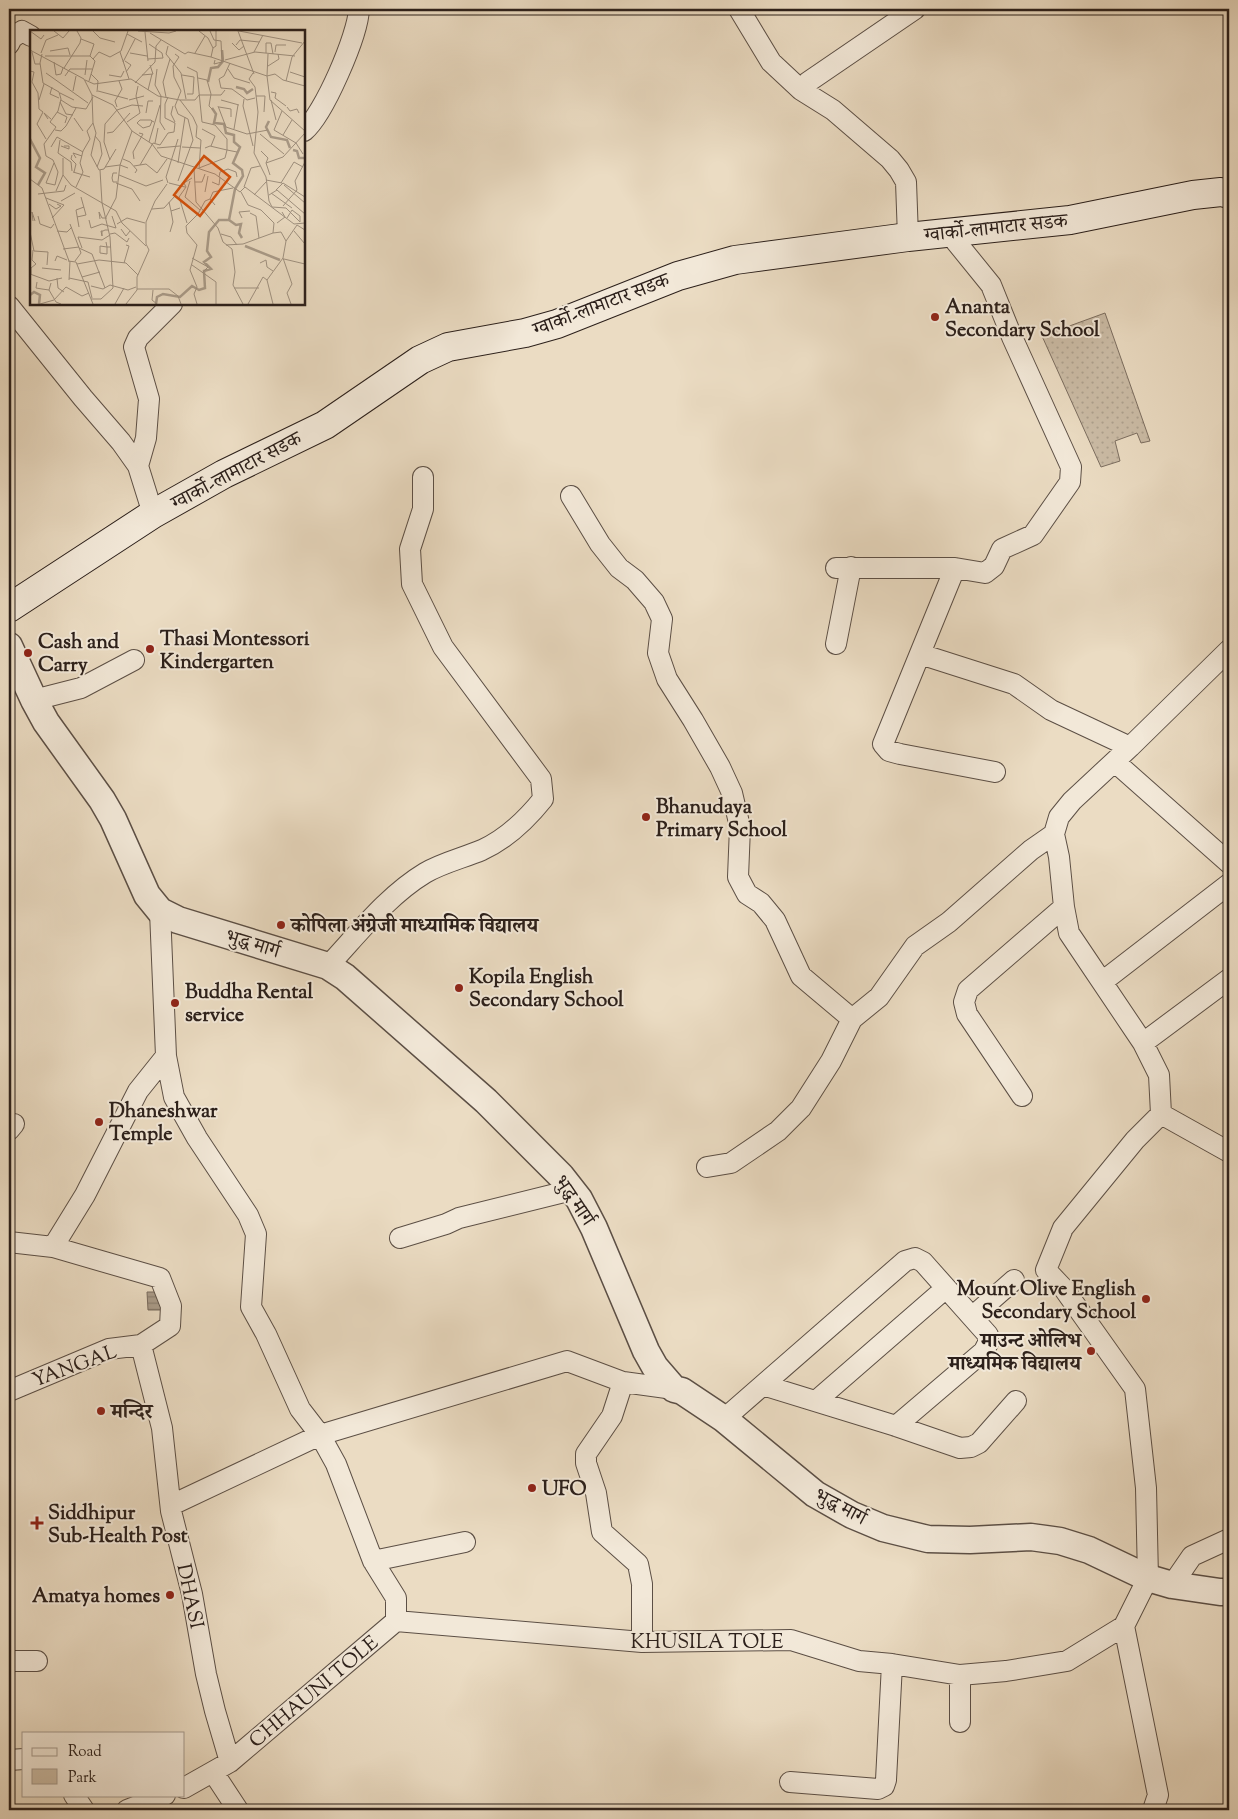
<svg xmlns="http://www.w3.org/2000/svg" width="1238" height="1819" font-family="'Sorts Mill Goudy','Noto Serif Devanagari',serif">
<defs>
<pattern id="green-dots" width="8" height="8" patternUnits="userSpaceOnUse" patternTransform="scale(1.25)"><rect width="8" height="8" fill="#cbbca6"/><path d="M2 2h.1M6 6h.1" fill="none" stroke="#aea18e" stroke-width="1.8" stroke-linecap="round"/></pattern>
<pattern id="water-rules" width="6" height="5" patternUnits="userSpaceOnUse" patternTransform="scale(1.25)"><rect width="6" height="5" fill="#aa9c8a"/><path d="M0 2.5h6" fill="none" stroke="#8b7f70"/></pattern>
</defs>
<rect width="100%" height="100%" fill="#ebdcc3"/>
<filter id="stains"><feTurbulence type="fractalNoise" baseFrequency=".004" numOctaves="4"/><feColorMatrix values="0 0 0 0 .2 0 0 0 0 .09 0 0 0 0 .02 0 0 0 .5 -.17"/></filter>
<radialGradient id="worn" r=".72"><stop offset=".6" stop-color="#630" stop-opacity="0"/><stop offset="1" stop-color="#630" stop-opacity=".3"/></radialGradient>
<path fill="url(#green-dots)" stroke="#7c6e60" d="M1105,313L1150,441L1141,443L1137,433L1115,441L1120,461L1101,467L1042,336Z"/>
<path fill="url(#water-rules)" stroke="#786a5e" d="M147,1292H160L161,1310H148Z"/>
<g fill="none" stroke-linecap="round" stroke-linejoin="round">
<g stroke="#5c4f45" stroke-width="22">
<path id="minor" d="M739,9L771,62L801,90
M9,44L12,38L22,31L31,36
M304,131C324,114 358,35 359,9
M908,237L906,182L899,170L890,159L833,110L801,90L808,82L915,9
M9,306L83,398L121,442L138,466L153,514
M138,466L146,438L149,399L134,347L138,338L172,304
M571,496L600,544L619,568L635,580L654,602L662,619L658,653L667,679L693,720L720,767L732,793L740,827L738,877L747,894L761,903L775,920L801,976L852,1019
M836,568H955L985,573L994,566L1002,549L1033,535L1070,482L1071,467L1012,337L991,285L948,232
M955,568L883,744L889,751L900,754L995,772
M836,644L851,567
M920,654L1014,684L1051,710L1130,747
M34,700L81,688L134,660
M1115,762L1229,863
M328,966C358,934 387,896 425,873C442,863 463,858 482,850C506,839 527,819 543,799L541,779L443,647L412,584L410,549L423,509V477
M1102,982L1229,884
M1143,1043L1229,979
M166,1056L174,1097L197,1138L248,1215L256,1234L251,1307L266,1334L300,1409L320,1435L336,1464L373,1561L396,1598V1621
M1022,1096L967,1014L964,1002L968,990L1064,907
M1161,1114L1159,1075L1143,1043L1069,933L1064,907L1059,857L1054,834L1059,817L1072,801L1130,747L1229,650
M9,1130L14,1124
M707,1167L731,1163L778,1131L801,1108L831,1061L852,1019L879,997L915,946L949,922L1031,850L1054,834
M400,1238L446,1224L459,1218L572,1190
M9,1242L53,1247
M972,1317L1014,1280
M141,1345L162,1428L171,1511L192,1594L206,1674L215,1711L230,1762
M623,1382L612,1416L586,1454V1463L596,1493L602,1532L638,1564L642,1584V1642
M763,1385L896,1426L960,1448L971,1447L979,1443L1016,1401
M9,1391L109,1349L141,1345L170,1326L171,1306L160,1278L53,1247L85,1195L138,1091L166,1056L160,911
M816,1401L946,1288
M724,1419L905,1261L915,1258L923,1262L988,1335V1343L984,1351L896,1426
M170,1502H178L320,1435L567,1361L623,1382L674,1389
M373,1561L465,1542
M1172,1585L1192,1556L1229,1539
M396,1621L642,1642L791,1640L859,1661L892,1664L960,1675L1006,1671L1067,1661L1124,1626
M9,1661H37
M960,1722V1675
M9,1760L24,1759
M213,1772L238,1810
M790,1782L878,1789L884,1786L886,1780L892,1664
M184,1788L230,1762L396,1621
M74,1795L84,1810
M127,1810L165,1795
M1153,1810L1158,1795L1124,1626L1148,1578L1146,1488L1135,1389L1064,1289L1046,1270L1063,1228L1135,1140L1161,1114L1229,1152"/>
</g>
<g stroke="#5c4f45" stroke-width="29">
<path id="tertiary" d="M9,646L34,700L46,722L102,800L113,819L147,895L160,911L178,920L328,966L345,977L486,1101L561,1176L579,1199L594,1228L646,1351L655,1367L674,1389L682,1391L724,1419L815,1494L852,1515L883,1528L928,1539L970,1540L1031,1537L1060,1541L1089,1550L1148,1578L1172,1585L1220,1592H1229"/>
</g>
<g stroke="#2c201b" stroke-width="30">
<path id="secondary" d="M9,608L153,514L224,474L325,425L420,360L448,347L525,333L557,324L678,276L735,260L908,237L1070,220L1193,195L1221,192L1229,194"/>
</g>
<use href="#minor" stroke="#f2e8d8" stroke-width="20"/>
<use href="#tertiary" stroke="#f2e8d8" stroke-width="26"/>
<use href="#secondary" stroke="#f2e8d8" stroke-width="28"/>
</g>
<g fill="#8f2418" stroke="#f2e8d8" stroke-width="2">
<circle cx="935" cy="317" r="5"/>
<circle cx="150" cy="649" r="5"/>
<circle cx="28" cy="653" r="5"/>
<circle cx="646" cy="817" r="5"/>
<circle cx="281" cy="925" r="5"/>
<circle cx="459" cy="988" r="5"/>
<circle cx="175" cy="1003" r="5"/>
<circle cx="99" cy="1122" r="5"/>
<circle cx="1146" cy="1299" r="5"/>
<circle cx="1091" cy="1351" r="5"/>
<circle cx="101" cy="1411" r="5"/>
<circle cx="532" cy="1488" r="5"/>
<path d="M34.5 1515.5h5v5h5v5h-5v5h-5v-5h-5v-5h5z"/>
<circle cx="170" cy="1595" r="5"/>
</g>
<g text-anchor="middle" stroke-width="4" stroke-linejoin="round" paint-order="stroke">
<g font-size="20" fill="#2c201b" stroke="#f2e8d8">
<text transform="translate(996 227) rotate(-6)" y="7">ग्वार्को-लामाटार सडक</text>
<text transform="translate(601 304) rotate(-21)" y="7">ग्वार्को-लामाटार सडक</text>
<text transform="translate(236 470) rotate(-28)" y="7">ग्वार्को-लामाटार सडक</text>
<text transform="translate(253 943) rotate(17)" y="7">भुद्ध मार्ग</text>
<text transform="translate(575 1200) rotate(56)" y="7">भुद्ध मार्ग</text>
<text transform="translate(74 1365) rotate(-20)" y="7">YANGAL</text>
<text transform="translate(841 1506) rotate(28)" y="7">भुद्ध मार्ग</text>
<text transform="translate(191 1596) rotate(78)" y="7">DHASI</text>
<text x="707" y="1648">KHUSILA TOLE</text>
<text transform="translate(313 1691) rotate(-40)" y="7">CHHAUNI TOLE</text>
</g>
<g font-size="20" font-weight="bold" fill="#2c201b" stroke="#f2e8d8" text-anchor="start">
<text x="945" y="313">Ananta<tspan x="945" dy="23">Secondary School</tspan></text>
<text x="160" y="645">Thasi Montessori<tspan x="160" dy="23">Kindergarten</tspan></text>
<text x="38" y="648">Cash and<tspan x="38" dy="23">Carry</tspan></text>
<text x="656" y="813">Bhanudaya<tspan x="656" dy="23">Primary School</tspan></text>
<text x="291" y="932">कोपिला अंग्रेजी माध्यामिक विद्यालय</text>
<text x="469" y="983">Kopila English<tspan x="469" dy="23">Secondary School</tspan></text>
<text x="185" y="998">Buddha Rental<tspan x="185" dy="23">service</tspan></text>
<text x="109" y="1117">Dhaneshwar<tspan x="109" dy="23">Temple</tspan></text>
<text x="1136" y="1295" text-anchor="end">Mount Olive English<tspan x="1136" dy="23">Secondary School</tspan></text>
<text x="1081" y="1347" text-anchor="end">माउन्ट ओलिभ<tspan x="1081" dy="23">माध्यमिक विद्यालय</tspan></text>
<text x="111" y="1418">मन्दिर</text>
<text x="542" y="1495">UFO</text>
<text x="48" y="1519">Siddhipur<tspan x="48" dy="23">Sub-Health Post</tspan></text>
<text x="160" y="1602" text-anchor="end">Amatya homes</text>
</g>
</g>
<g transform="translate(30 30)">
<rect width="275" height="275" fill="#ebdcc3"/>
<path fill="none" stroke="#aa9c8a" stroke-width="2.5" d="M178,52L181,38L188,37L193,31L192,20M206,57L214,59L217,63L223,59M239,91L236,97L241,107L257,110L260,118M0,109L10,128L6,137L15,143L8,155M263,120L267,121L269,128H275M199,190L206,195L211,194L209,203L212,208M215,216L250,230M0,265L4,262L10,265L9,274M126,274L127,267L133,264L150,267L162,256L169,260L175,258L174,241L181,239L174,232L181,227L177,221L179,202L189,190H199L205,159L213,146L212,140L203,133L210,117L204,112V105L196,103L194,94L184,93L186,84L182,78"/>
<path fill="none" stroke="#9f9180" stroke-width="1" d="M0,1L11,9L14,5M24,1L33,8L39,1M63,1L70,8L85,12M108,1L139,3L146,1M169,1L178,8L183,18L181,27L237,46L240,70L275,101M180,1L184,10L191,11L192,32L184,34L185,30M208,1L224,44M209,1L272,13M115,2L118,31M120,3L155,24L158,22L181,27M97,4L112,12M51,9L64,14L60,26M202,13L209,20L214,16M206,15L210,10L229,12M183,18L186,16V1M0,20L54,49L62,65L83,75L102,101L122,114L131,126L185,144L210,162L215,157L264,194L275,193M20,21L38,18L40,25M2,22L5,34H10M90,22L99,49M224,22L233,5M245,22L246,15H256M11,23L16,10L28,5M100,23L117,26M165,23L175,6M236,23V13H241L243,24M12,24L10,33L13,53M145,24L149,27L143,36L144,47L151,61L145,76L148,84L158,89L163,110L148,151M238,24L237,46L245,44L253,50L275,56M15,26H60L65,31L59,51M63,29L69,22L80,27L91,21L98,1M118,29L133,28L132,23L119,14M140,29L151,43L156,69M195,30L225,22L265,26M95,31L101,35L96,42M24,32L26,45L31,44L33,38M93,32L105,9M200,33L194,46L189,49L191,58L202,59L217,70L225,68M238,36L249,29L248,24M157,37L167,42L172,92L185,95M34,38L50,13L51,8L47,1M127,39L125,55L131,66M198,39L204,48L220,53M0,41L4,42L2,52L8,63L9,79L13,82L7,94M260,42L275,47M16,43L58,73M223,43L219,49L225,57L228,82L224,123L236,147L239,171L242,177L256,178L270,192M61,44L68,51L67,62M55,45L57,30M79,45L91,47L94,41M112,45L123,44L120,35M152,45L164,47L163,64H157M35,46L40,39H62M168,48L177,50L181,64L179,76L183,80M55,50L64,54L101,49L128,66L150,70H165L169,65H191L195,60M256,51L262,27L275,11M13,53L29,62L31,69L28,81L20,92L26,97L14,114L16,126L23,130L28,142L25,155L16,153M105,53L125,32L126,16L131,10M22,57L20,64L29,68M118,60L122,44M43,61L46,46M68,61L98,69M241,62L246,63L245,68L256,76M30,63L44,70M131,66L130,92L135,100M226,66H235L234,82M136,67L133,52L140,29L136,24L138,16M214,69L213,76L223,116M9,70L14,54M31,70L42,77L56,79L63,67M99,70L114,66M150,70L163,87L167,96L166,107L171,110L169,139M191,70L209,75M241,70L246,90M30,72L36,84L43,85M143,76L141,84L145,92M188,76L196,97L217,104L238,100M87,77L85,71L92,59L89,51M189,77L201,79V87M257,77L260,81L267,79L269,83M87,80L102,75L113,76M252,81L244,100L266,113L273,124M27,82L37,87L35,93M116,83L118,71H123M44,88L53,101M18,89L14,83L21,89M122,91L120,96L113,98L107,93L110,90H121L122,91L124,92M97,92L110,83L106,66L108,56M63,93L66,103L61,125L69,140L74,139L86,119M7,94L16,109M185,95L197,109V120M172,99L185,106L181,116M204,99L208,75M25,100L31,101L36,96L46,78M77,103L83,102L100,83M230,104L254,124M253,105L262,90M65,106L70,112L72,124L67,137M30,110L28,123L41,132L42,141M119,112L130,75M125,113L128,98M31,116L39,119V116H34M21,117L27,107L53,122M152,117L170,118M127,118L150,116M175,118L180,116L197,120M231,121L238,128L236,133M42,125L41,129L46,134L44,142M46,128L43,123L52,126M93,129L100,132L107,140L105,143M104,129L103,122L113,104L109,103M80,130L74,112L75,94L87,80M148,133L155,87M110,135L116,134L127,143L137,129M104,136L110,135L123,113L130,115L138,103L144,102L145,93L135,88V74L138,67M75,137L90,135L98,138M169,138L195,128L197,120L207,122M164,139L166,172L188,198L193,212L202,219L205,242L203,255L213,274M43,142L60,147M33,145L41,155L86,181L92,193L116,216M89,145L116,156L133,150M240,145L236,133L253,127L275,103M189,147L190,142L198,139L206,142L207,147M0,149L12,158L39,231M236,150L252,153M87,152H83L82,148L83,143H87M165,152H172L175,144M182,152L189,155L190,147M16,153L24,133M86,153L102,159L110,171M138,153L136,147L148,109M139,153L155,157M251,153L264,132L273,137M254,155L275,173M46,157L53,142L50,133L53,121L60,109L57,101L63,93L62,65M214,157L221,138L230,136M246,160L253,153L275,167M26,161L33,145V128M175,162L178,146M211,162L218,175L231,180L244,193L243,203L251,202L256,211M241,163L262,178M8,164L34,161L36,155M224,165L236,152M239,165L247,160L275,184M149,167L157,193M149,167L156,157L154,153L162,148M155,167L170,180M155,167L160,151M16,168L34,175L22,188M180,169L183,162L203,158M31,171L45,163M139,172L141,181L150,178M19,174L26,179L31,176L27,174M253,176L267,160L265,151L275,132M122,179L134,178L145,166M220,183L226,186L229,208M8,186L10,194L21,198L24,194M47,187L56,185L51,167M76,187L86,168L90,135L102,101M212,188L209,182L220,181M257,188L262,180L270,186V192M70,189L69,182L72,188H77M59,190L61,198L72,194L86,198L82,186M3,191L2,182L5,191M247,193L255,187L252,182M40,194L51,223L45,231M87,194L97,188L115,193M49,197L46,180L54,177M91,199L96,206L100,201M27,201L37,202L42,197M72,201V206L71,201H73L75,200H78M264,201L275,214M0,202L4,221L18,222L17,235M140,202L143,192L141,181M80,204L85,203L97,212L99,208M191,204L201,207L207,215M76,212L77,217V224L70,223V216L77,217H81M196,215L213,214L243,203M49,218L62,224L75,258M52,218L48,207L72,210L80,205M33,219L49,217M162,228L178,237L173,242M254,229L275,234M25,231L27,226L37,230M38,231L46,232L63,274M94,233L99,216L96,215M230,233L236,230L237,237L243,241M47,234L69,230L96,233L108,245M162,235L186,252V274M12,238L31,240M0,244L19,251L32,248M1,244V238L6,234L2,230L3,220M52,247L70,242M27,248L28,258L34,262M39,248L58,252L62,268M39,250L40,231M7,252L6,258L12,259L19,260L21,253M61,256L73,259L80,255L98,260L106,257M204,258H229M107,259H139L148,266L151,274M19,260L26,272L31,274M123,260L122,270L127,274M61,269H71L83,258L80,207L72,173L70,140M10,274L24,270L36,257L52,266L59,263M85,274L94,258M96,274L107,260V247L119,220L116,214V192L125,171L137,154M167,274L164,264L167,257L160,240L167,215L157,203L156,196L168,184L175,171L180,169L185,175M218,274L233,247L237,250M243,274L237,250L253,228M261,274L257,263L262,254L253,228L256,211L267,195L275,200"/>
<path fill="#d5530e" fill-opacity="0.15" stroke="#d5530e" stroke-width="2.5" d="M174,126L200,147L170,186L144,165Z"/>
<rect width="275" height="275" fill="none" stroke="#2c201b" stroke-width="2.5"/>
</g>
<rect width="1238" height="1819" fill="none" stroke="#ebdcc3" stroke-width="30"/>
<rect x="10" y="10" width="1218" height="1799" fill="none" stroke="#2c201b" stroke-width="2.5"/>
<rect x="15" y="15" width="1208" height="1789" fill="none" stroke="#2c201b"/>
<rect x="22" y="1732" width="162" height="65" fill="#f2e8d8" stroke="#a3988c"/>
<rect x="32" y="1748" width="25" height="8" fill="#f2e8d8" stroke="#a3988c"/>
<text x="68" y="1756" font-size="15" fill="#2c201b">Road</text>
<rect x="32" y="1769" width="25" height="15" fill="#cbbca6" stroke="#a3988c"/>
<text x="68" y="1782" font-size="15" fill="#2c201b">Park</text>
<rect width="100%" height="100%" filter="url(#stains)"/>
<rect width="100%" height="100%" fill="url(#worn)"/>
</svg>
